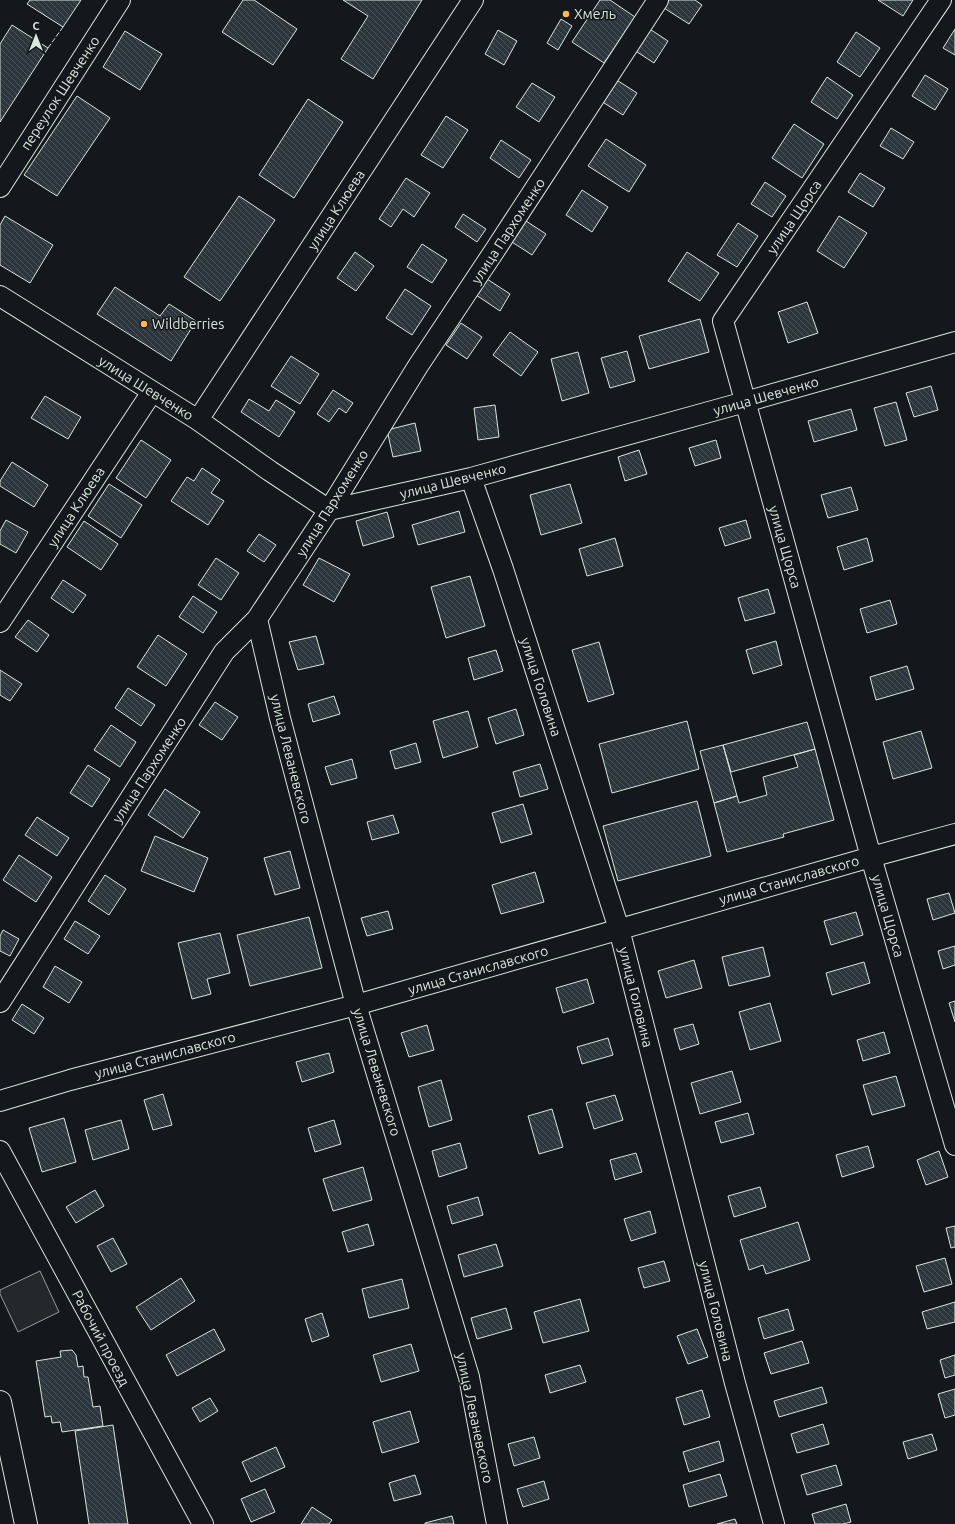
<svg xmlns="http://www.w3.org/2000/svg" width="955" height="1524" font-family="Ubuntu,sans-serif">
<defs>
<pattern id="building-back-hatch" width="6" height="6" patternUnits="userSpaceOnUse"><rect width="6" height="6" fill="#2c363c"/><path d="M-1 5l2 2M0 0l6 6M5-1l2 2" fill="none" stroke="#4a5358"/></pattern>
</defs>
<rect width="100%" height="100%" fill="#14181c"/>
<path fill="#24282b" stroke="#939e99" d="M40,1271L59,1312L18,1332L0,1294V1290Z"/>
<path fill="url(#building-back-hatch)" stroke="#d8e6dc" d="M30,0H81L63,27L27,4Z
M243,0H254L297,29L273,65L222,32Z
M343,0H422L373,79L341,59L368,16Z
M600,0H610L635,17L604,63L572,42Z
M669,0H695L702,5L689,24L664,8Z
M878,0H913L903,16Z
M561,19L572,26L558,50L547,43Z
M12,25L48,48L0,122V44Z
M645,26L668,41L654,63L631,48Z
M955,29V55L943,48Z
M498,30L517,41L504,65L485,54Z
M125,31L162,54L140,90L103,67Z
M856,32L880,48L860,77L837,62Z
M925,75L948,89L935,110L912,96Z
M827,77L853,95L837,119L811,102Z
M615,79L637,93L623,115L601,101Z
M532,83L555,97L539,122L516,107Z
M77,96L110,118L57,196L24,175Z
M308,99L343,122L294,198L259,175Z
M446,116L468,130L443,168L421,155Z
M794,124L824,144L802,178L772,158Z
M891,128L914,142L903,159L880,146Z
M606,139L646,165L629,192L588,166Z
M501,140L531,160L519,178L490,158Z
M860,173L885,188L873,207L848,192Z
M406,178L430,193L414,217L403,209L391,227L379,219Z
M765,182L786,196L772,217L751,204Z
M582,190L608,207L592,232L566,215Z
M239,196L275,220L220,301L184,277Z
M463,214L486,229L477,242L455,227Z
M5,216L53,245L30,283L0,265V225Z
M839,216L867,233L844,268L817,251Z
M526,221L546,234L532,255L512,242Z
M738,223L758,236L737,267L717,255Z
M422,244L447,260L432,283L407,267Z
M355,252L374,266L356,291L337,278Z
M687,252L719,273L700,301L668,281Z
M487,279L510,294L500,311L476,295Z
M115,287L160,316L169,304L196,321L171,361L97,314Z
M405,289L431,306L412,335L386,318Z
M807,302L818,333L788,343L778,312Z
M700,319L709,352L649,369L639,336Z
M461,323L482,337L467,359L446,345Z
M510,332L538,352L521,376L493,355Z
M627,351L635,381L610,388L601,358Z
M578,352L589,393L562,401L551,359Z
M291,356L319,374L300,404L271,386Z
M931,386L938,410L914,417L906,393Z
M333,390L353,403L346,413L339,408L329,422L317,414Z
M45,396L81,417L68,439L31,418Z
M249,399L269,411L276,400L295,412L279,437L241,412Z
M896,402L907,440L885,446L874,408Z
M495,405L499,437L478,440L474,408Z
M851,409L857,430L814,442L808,421Z
M415,423L421,451L393,457L387,430Z
M141,440L171,460L146,498L116,478Z
M716,440L721,458L695,466L689,448Z
M639,450L647,474L625,481L618,457Z
M12,462L48,485L34,507L0,486V481Z
M202,468L220,480L211,493L224,501L208,525L171,501L187,477L194,481Z
M109,484L142,505L121,538L88,516Z
M570,484L582,523L541,535L530,495Z
M851,487L858,510L828,518L821,495Z
M459,511L465,532L418,545L412,525Z
M387,512L394,537L363,546L356,521Z
M6,520L28,532L16,553L0,544V531Z
M746,520L751,538L725,546L719,528Z
M84,521L118,544L101,570L67,547Z
M259,534L276,545L264,562L247,551Z
M615,538L623,566L587,576L579,549Z
M867,538L873,561L844,570L837,547Z
M216,558L239,573L221,600L198,585Z
M319,558L350,574L334,602L303,585Z
M470,576L485,626L446,638L431,587Z
M63,580L86,595L73,613L51,598Z
M768,589L775,613L745,621L738,598Z
M193,596L217,612L203,633L179,617Z
M890,600L897,624L867,633L860,609Z
M28,620L49,635L37,652L15,637Z
M158,635L187,654L166,686L137,667Z
M316,636L324,664L298,670L289,642Z
M776,641L782,665L753,674L746,650Z
M599,642L614,694L588,702L572,650Z
M496,650L503,671L474,680L468,658Z
M907,666L914,689L876,700L870,677Z
M0,670L22,684L10,701L0,695Z
M128,688L155,705L141,726L115,708Z
M334,696L340,714L313,722L308,704Z
M215,702L238,717L222,740L199,725Z
M516,709L524,735L496,744L488,718Z
M468,711L478,747L443,758L433,721Z
M687,721L699,769L612,793L599,744Z
M807,722L815,749L731,772L723,745Z
M111,725L136,742L120,767L94,750Z
M921,731L932,768L893,779L883,742Z
M416,743L421,762L395,769L390,751Z
M723,745L737,796L714,803L700,751Z
M815,749L834,820L783,834L784,837L727,852L714,803L737,796L739,803L767,795L763,777L798,767L794,755Z
M352,759L357,778L331,785L325,767Z
M540,764L548,789L520,797L513,772Z
M88,765L110,779L92,807L70,793Z
M165,789L200,812L183,838L148,815Z
M697,801L711,856L618,881L603,826Z
M523,804L532,834L501,843L492,813Z
M393,815L399,833L372,840L367,822Z
M37,817L69,838L57,856L25,835Z
M155,836L208,858L194,892L141,871Z
M290,851L300,888L275,895L264,858Z
M19,855L52,877L36,902L3,880Z
M535,872L544,902L501,914L492,885Z
M105,875L126,889L109,915L88,901Z
M949,893L955,913L933,920L927,899Z
M388,911L393,929L367,936L361,918Z
M856,912L863,935L831,945L824,921Z
M309,917L322,968L250,986L237,935Z
M75,921L100,936L88,954L64,939Z
M3,930L19,939L10,956L0,951V936Z
M220,933L230,973L207,979L211,994L192,999L178,943Z
M955,946V965L943,969L938,951Z
M763,947L770,976L729,986L722,957Z
M694,960L702,988L666,998L658,971Z
M864,962L870,983L832,995L826,973Z
M55,966L82,982L69,1003L43,987Z
M587,979L594,1003L563,1013L556,988Z
M955,1001V1022L949,1003Z
M770,1003L781,1041L750,1050L739,1012Z
M22,1004L44,1018L34,1034L12,1020Z
M693,1024L699,1044L680,1050L674,1029Z
M427,1025L434,1050L409,1057L401,1033Z
M884,1032L890,1053L863,1061L857,1040Z
M608,1038L613,1055L582,1064L577,1047Z
M329,1053L334,1072L302,1082L296,1062Z
M732,1071L741,1102L700,1114L691,1083Z
M896,1076L905,1106L872,1115L863,1085Z
M441,1080L452,1120L429,1127L418,1087Z
M163,1094L172,1125L153,1130L144,1100Z
M615,1095L623,1120L594,1129L586,1103Z
M552,1109L563,1147L539,1154L528,1116Z
M748,1113L754,1134L721,1143L715,1122Z
M64,1118L76,1162L42,1172L29,1128Z
M121,1120L129,1149L93,1160L85,1130Z
M334,1120L341,1144L315,1152L308,1128Z
M460,1143L467,1168L439,1177L432,1151Z
M868,1146L874,1167L842,1177L836,1155Z
M939,1151L948,1177L926,1185L917,1160Z
M636,1153L642,1172L615,1180L610,1160Z
M363,1167L372,1200L333,1211L323,1179Z
M760,1187L766,1207L734,1217L728,1196Z
M95,1190L104,1206L76,1223L66,1207Z
M478,1197L483,1215L452,1224L447,1206Z
M650,1211L656,1233L631,1241L624,1219Z
M798,1222L810,1260L766,1274L763,1265L749,1270L740,1240Z
M368,1224L374,1245L348,1252L342,1232Z
M955,1226V1247L951,1248L946,1228Z
M113,1238L127,1264L111,1272L97,1246Z
M496,1244L503,1266L464,1277L458,1255Z
M945,1258L952,1284L924,1292L916,1266Z
M664,1261L670,1281L644,1288L638,1268Z
M181,1278L195,1301L151,1330L136,1307Z
M402,1279L409,1308L369,1318L362,1289Z
M580,1299L589,1331L543,1343L534,1312Z
M955,1302V1322L927,1329L922,1312Z
M506,1308L512,1329L477,1339L471,1318Z
M788,1309L794,1330L764,1339L758,1318Z
M322,1313L329,1336L312,1342L305,1319Z
M214,1329L225,1350L177,1376L166,1355Z
M697,1329L708,1357L688,1364L677,1336Z
M802,1341L809,1363L771,1374L764,1353Z
M411,1344L419,1371L381,1382L373,1355Z
M72,1350L76,1355L78,1367L83,1366L84,1377H88L93,1407L100,1406L103,1426L62,1432L60,1422L52,1423L51,1416L45,1417L36,1361L61,1357L60,1351Z
M955,1355V1375L945,1378L940,1360Z
M580,1365L586,1382L550,1393L545,1375Z
M822,1387L827,1403L779,1417L774,1401Z
M955,1389V1415L945,1418L938,1394Z
M702,1390L710,1417L684,1425L676,1398Z
M210,1398L218,1411L200,1422L192,1408Z
M410,1411L419,1442L382,1453L373,1422Z
M823,1424L829,1444L797,1453L791,1434Z
M113,1425L128,1524H89L75,1431Z
M932,1434L937,1450L908,1459L903,1442Z
M534,1437L540,1458L514,1466L508,1444Z
M719,1441L724,1461L689,1472L683,1452Z
M276,1447L285,1467L251,1482L242,1462Z
M836,1465L842,1485L807,1495L801,1475Z
M720,1474L727,1496L689,1507L683,1485Z
M415,1475L421,1494L394,1501L389,1483Z
M544,1481L549,1499L523,1507L517,1489Z
M265,1489L275,1512L251,1522L241,1499Z
M846,1504L851,1522L843,1524H815L812,1514Z
M312,1507L332,1520L329,1524H301Z
M452,1516L454,1524H425V1523Z
M735,1519L737,1524H717Z"/>
<g fill="none" stroke-linecap="round" stroke-linejoin="round">
<g stroke="#d8e6dc" stroke-width="22">
<path id="minor" d="M941,0L723,321L871,857L955,1145
M0,187L120,0
M0,296L198,420L270,471L329,510L471,478L745,402L955,342
M198,420L473,0
M471,478L503,569L619,929L735,1383L774,1524
M257,619L280,718L356,1005L469,1377L497,1524
M0,622L152,392
M0,1002L224,652L257,619L329,510L418,366L495,250L658,0
M0,1101L70,1080L356,1005L871,857L955,834
M0,1151L203,1524"/>
</g>
<g stroke="#d8e6dc" stroke-width="24">
<path id="major" d="M0,1402L26,1524"/>
</g>
<use href="#minor" stroke="#14181c" stroke-width="20"/>
<use href="#major" stroke="#14181c" stroke-width="22"/>
<path stroke="#d8e6dc" stroke-width="1" stroke-dasharray="5 2" stroke-linecap="butt" d="M48,48L63,27"/>
</g>
<g fill="#ffb74d" stroke="#14181c" stroke-width="1.5">
<circle cx="566" cy="14" r="4"/>
<circle cx="144" cy="324" r="4"/>
</g>
<g text-anchor="middle" stroke-width="3" stroke-linejoin="round" paint-order="stroke">
<g font-size="14" fill="#d8e6dc" stroke="#14181c" text-anchor="start">
<text x="574" y="19">Хмель</text>
<text x="152" y="329">Wildberries</text>
</g>
<g font-size="14" fill="#d8e6dc" stroke="#14181c">
<text transform="translate(60 93) rotate(-57)" y="5">переулок Шевченко</text>
<text transform="translate(336 210) rotate(-57)" y="5">улица Клюева</text>
<text transform="translate(794 217) rotate(-56)" y="5">улица Щорса</text>
<text transform="translate(508 231) rotate(-57)" y="5">улица Пархоменко</text>
<text transform="translate(146 388) rotate(32)" y="5">улица Шевченко</text>
<text transform="translate(766 396) rotate(-16)" y="5">улица Шевченко</text>
<text transform="translate(453 481) rotate(-14)" y="5">улица Шевченко</text>
<text transform="translate(332 503) rotate(-58)" y="5">улица Пархоменко</text>
<text transform="translate(76 507) rotate(-57)" y="5">улица Клюева</text>
<text transform="translate(785 547) rotate(74)" y="5">улица Щорса</text>
<text transform="translate(541 687) rotate(72)" y="5">улица Головина</text>
<text transform="translate(291 759) rotate(76)" y="5">улица Леваневского</text>
<text transform="translate(149 770) rotate(-57)" y="5">улица Пархоменко</text>
<text transform="translate(789 880) rotate(-16)" y="5">улица Станиславского</text>
<text transform="translate(888 916) rotate(74)" y="5">улица Щорса</text>
<text transform="translate(478 970) rotate(-16)" y="5">улица Станиславского</text>
<text transform="translate(636 997) rotate(76)" y="5">улица Головина</text>
<text transform="translate(165 1055) rotate(-15)" y="5">улица Станиславского</text>
<text transform="translate(377 1072) rotate(73)" y="5">улица Леваневского</text>
<text transform="translate(716 1311) rotate(76)" y="5">улица Головина</text>
<text transform="translate(101 1338) rotate(62)" y="5">Рабочий проезд</text>
<text transform="translate(475 1418) rotate(78)" y="5">улица Леваневского</text>
</g>
</g>
<g transform="translate(36 36)" stroke="#14181c" stroke-width="3" paint-order="stroke">
<path d="M0-3L7 15L0 10L-7 15Z" fill="#d8e6dc"/>
<text y="-6" font-size="11" font-weight="bold" text-anchor="middle" fill="#d8e6dc">С</text>
</g>
</svg>
